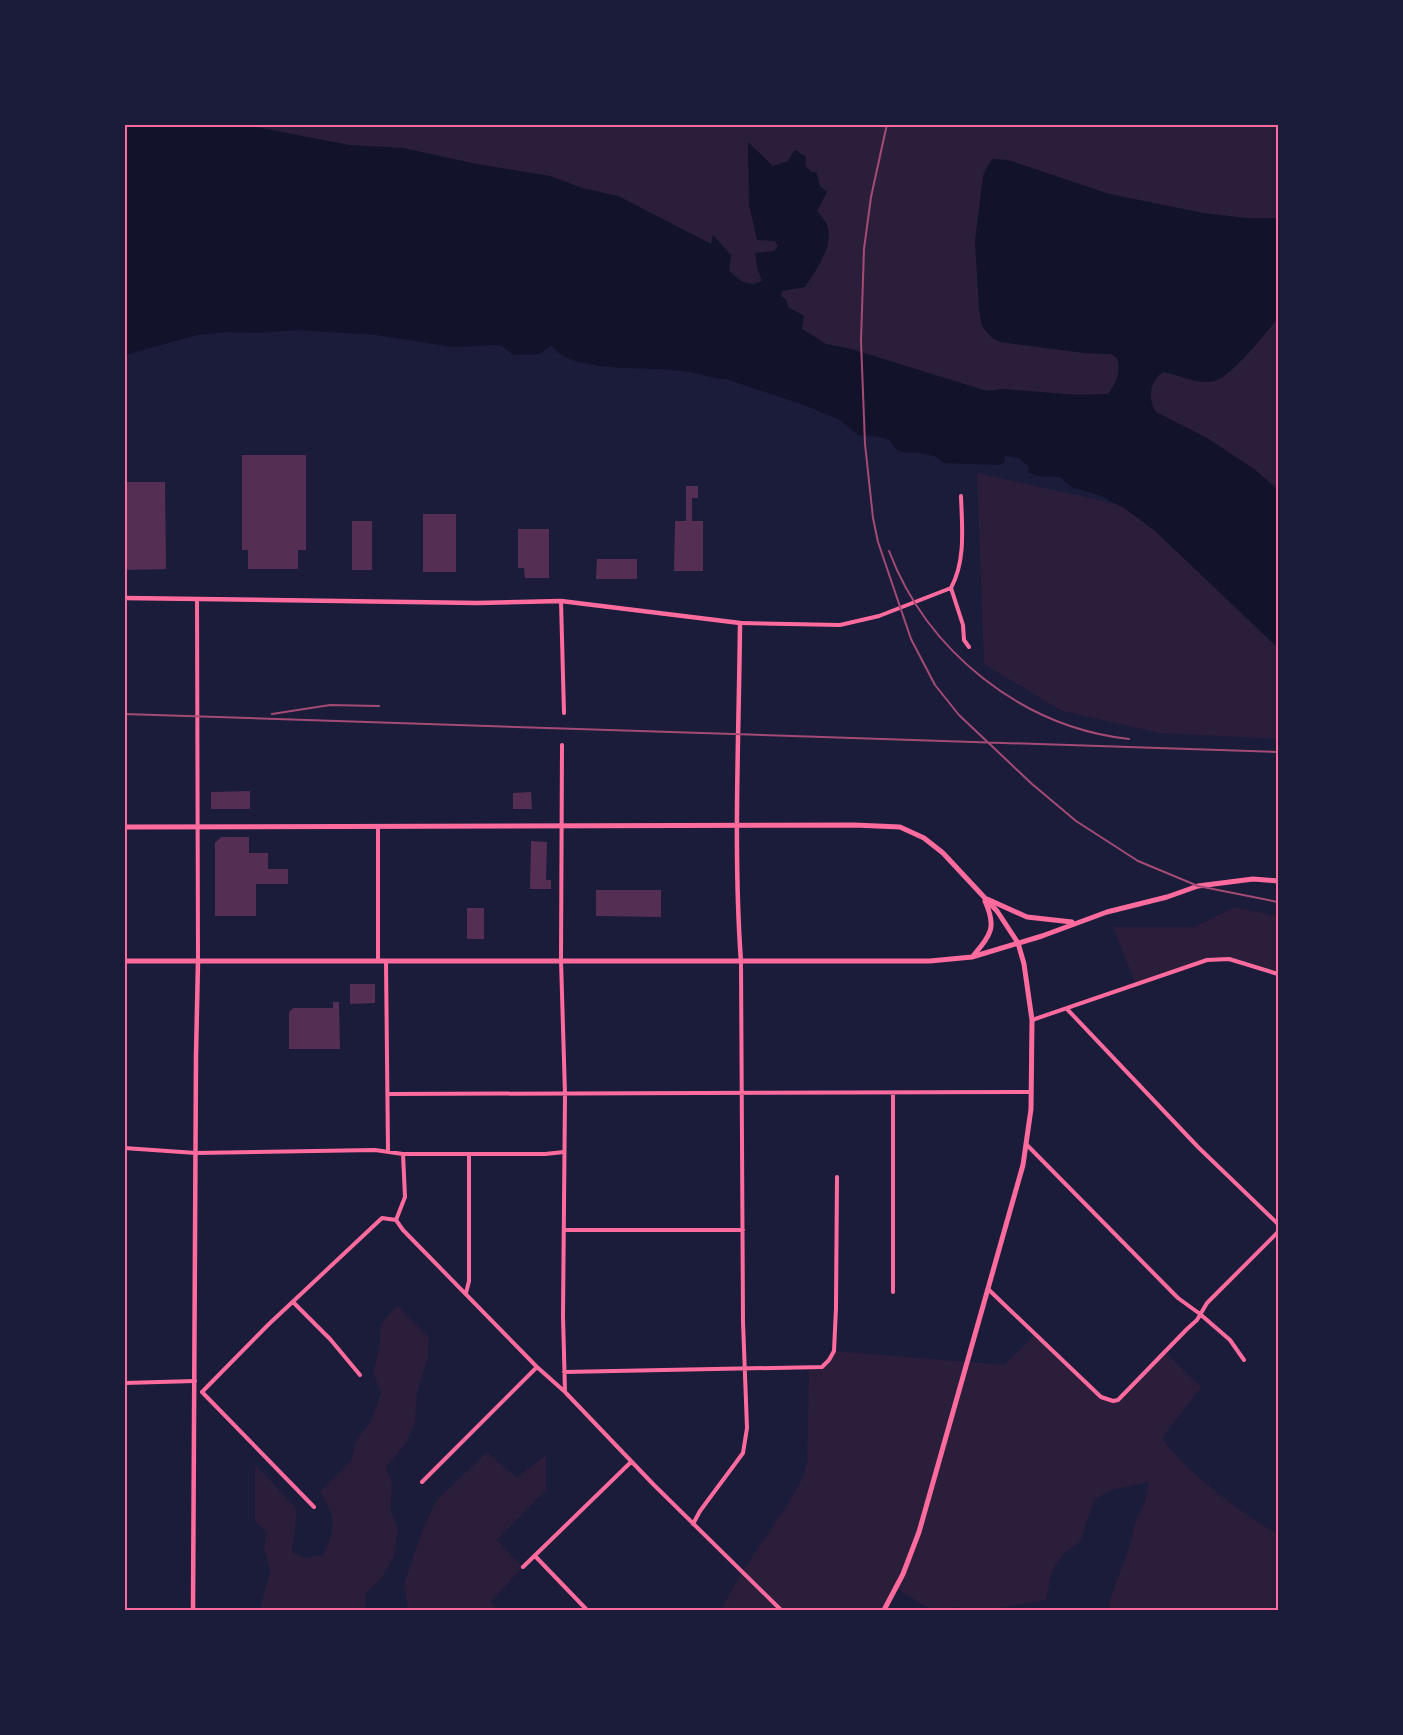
<svg xmlns="http://www.w3.org/2000/svg" width="1403" height="1735" font-family="'Roboto Condensed',sans-serif">
<rect width="100%" height="100%" fill="#1b1b3a"/>
<path fill="#2a1e3b" d="M255,125H1278V218H1245L1203,213L1109,194L1008,160L990,162L985,170L975,242L1000,342L1085,353L1111,354L1117,358C1121,371 1117,383 1108,394L1078,395L981,390L851,349L826,344L802,329L788,307L786,300L781,296L782,291L827,225L817,211L820,186L816,172H811L805,165L795,150L788,161L773,167L748,143L749,170L775,241L778,246L757,267L762,281C733,293 722,257 713,236L711,244L618,196L582,188L550,176L318,140L255,127Z
M1278,316V490L1254,469L1207,438L1155,412C1147,400 1150,378 1164,372L1192,380L1210,382L1263,337Z
M977,473L1121,505L1220,576L1278,637V739L1160,733L1062,711L984,664Z
M1234,907L1278,916V974L1229,959L1207,960L1136,985L1113,927H1194Z
M397,1306L429,1338L428,1357L417,1393L415,1422L407,1442L386,1467L392,1483L390,1510L398,1529L394,1557L382,1577L366,1593L365,1610H260L270,1570L264,1549L267,1533L255,1521V1464L297,1509L292,1552L304,1558L323,1555C336,1527 336,1517 320,1492L351,1461L356,1440L371,1421L381,1394L373,1372L379,1349L381,1324Z
M1035,1335L1107,1400H1118L1165,1352L1201,1387L1162,1438C1186,1472 1242,1514 1278,1534V1610H1108L1110,1599L1129,1548L1136,1520L1145,1501L1149,1482L1111,1490L1094,1500L1080,1542L1063,1554L1052,1571L1046,1600L987,1610H968L958,1607L940,1610L926,1607L896,1588L884,1610H721L742,1572L787,1505L802,1479L807,1464L809,1368L822,1366L834,1351L1004,1365Z
M487,1452L517,1478L546,1455V1490L497,1540L523,1567L490,1602L498,1610H408L404,1584L423,1529L436,1501Z"/>
<path fill="#12122b" d="M125,124L255,125L256,127L349,145L403,148L477,164L550,176L582,188L618,196L711,244L713,235L731,255L729,271L741,281L753,285L762,281L757,267L755,253L775,251L778,246L775,241L757,240L749,205L748,142L773,166L788,161L795,150L806,157L805,165L811,172H816L820,186L827,192L817,211C820,215 824,219 826,223C836,244 816,270 805,287L782,291L781,296L786,300L788,307L804,316L802,329L826,344L851,349L987,391L1003,389L1078,395L1108,394C1117,383 1121,371 1117,358L1111,354L1085,353L1000,342L992,338L982,326L979,309L975,242L983,176L992,159L1008,160L1109,194L1203,213L1245,218H1278V316L1277,319C1267,332 1230,378 1215,381C1198,385 1180,375 1164,372C1150,378 1147,400 1156,412L1207,438L1254,469L1278,490V648L1155,531L1124,508L1099,495L1071,487L1060,477L1037,476L1028,472L1029,467L1019,458L1005,456V462L999,465L944,463L934,456L915,452L906,453L897,450L889,440L876,436L858,435L838,419L804,405L726,379C712,379 702,374 689,372C654,366 596,372 565,357C560,355 555,349 551,346L539,354L514,355L500,345L453,347L376,335L296,330L258,333L228,332L197,335L125,355Z"/>
<path fill="#542f53" d="M242,455H306V550H298V569H248V550H242Z
M127,482H165L166,569L127,570Z
M686,486H698V498H692V521H703V571H674L675,521H686Z
M423,514H456V572H423Z
M352,521H372V570H352Z
M518,529H549V578H525L524,568H518Z
M597,559H637V579H596Z
M250,791V809H211V792Z
M531,792L532,809H513V793Z
M221,837H249V853H268V869H288V884H256V916H215V843Z
M531,841L547,842L546,880H551V889H530Z
M596,890H661V917L596,916Z
M467,908H484V939H467Z
M350,984H375V1003L350,1004Z
M333,1002H339L340,1049H289V1012L293,1008H333Z"/>
<g fill="none" stroke-linecap="round" stroke-linejoin="round">
<path stroke="#ff6b9d" stroke-width="4" d="M951,588C966,560 962,527 961,496
M951,588L963,625L964,640L969,647
M197,599L198,961
M561,601L564,713
M740,623L840,625L879,616L951,588
M562,745L561,960L565,1094L563,1316L565,1392L653,1484L781,1610
M378,960V827
M386,961L388,1151
M1067,1009L1198,1147L1278,1224
M1032,1020L1207,960L1229,959L1278,974
M388,1094L1031,1092
M1027,1145L1178,1298L1200,1314L1230,1340L1244,1360
M124,1148L196,1153L375,1150L403,1154H545L564,1152
M396,1220L403,1230L537,1367L564,1391
M396,1220L405,1197L403,1154
M564,1230H743
M988,1289L1101,1397L1113,1401L1118,1400L1187,1329L1197,1320L1207,1303L1278,1232
M893,1292V1093
M466,1293L469,1281V1154
M293,1302L330,1339L360,1375
M564,1372L822,1367L829,1360L834,1351L836,1308L837,1177
M124,1383L195,1381
M202,1392L269,1324L382,1218L396,1220
M202,1392L314,1507
M422,1482L537,1367
M693,1524L700,1511L743,1453L747,1428L743,1322L741,962
M535,1556L587,1610
M523,1567L631,1462"/>
<path stroke="#ff6b9d" stroke-width="4.5" d="M124,598L477,603L561,601L740,623C739,736 733,850 741,962
M193,1610L196,1056L198,961"/>
<path stroke="#ff6b9d" stroke-width="5" d="M124,827L854,825L900,827L924,838L943,853L997,911L1018,943L1024,964L1032,1020L1031,1109L1023,1165L919,1532L903,1574L884,1610
M987,899L1027,917L1072,922
M973,956C991,934 997,928 985,901
M124,961H930L972,957L1042,936L1107,912L1167,897L1198,886L1253,879L1278,881"/>
<path stroke="#a44b75" stroke-width="2" d="M887,124L871,197L864,249L861,341L865,444L873,518L878,542L911,639L935,685L959,715L1032,784L1076,821L1138,861L1198,886L1278,902
M889,551C927,651 1021,727 1129,739
M124,714L1278,752
M272,714L330,705L379,706"/>
</g>
<rect width="1403" height="1735" fill="none" stroke="#1b1b3a" stroke-width="252"/>
<rect x="126" y="126" width="1151" height="1483" fill="none" stroke="#ff6b9d" stroke-width="2"/>
</svg>
